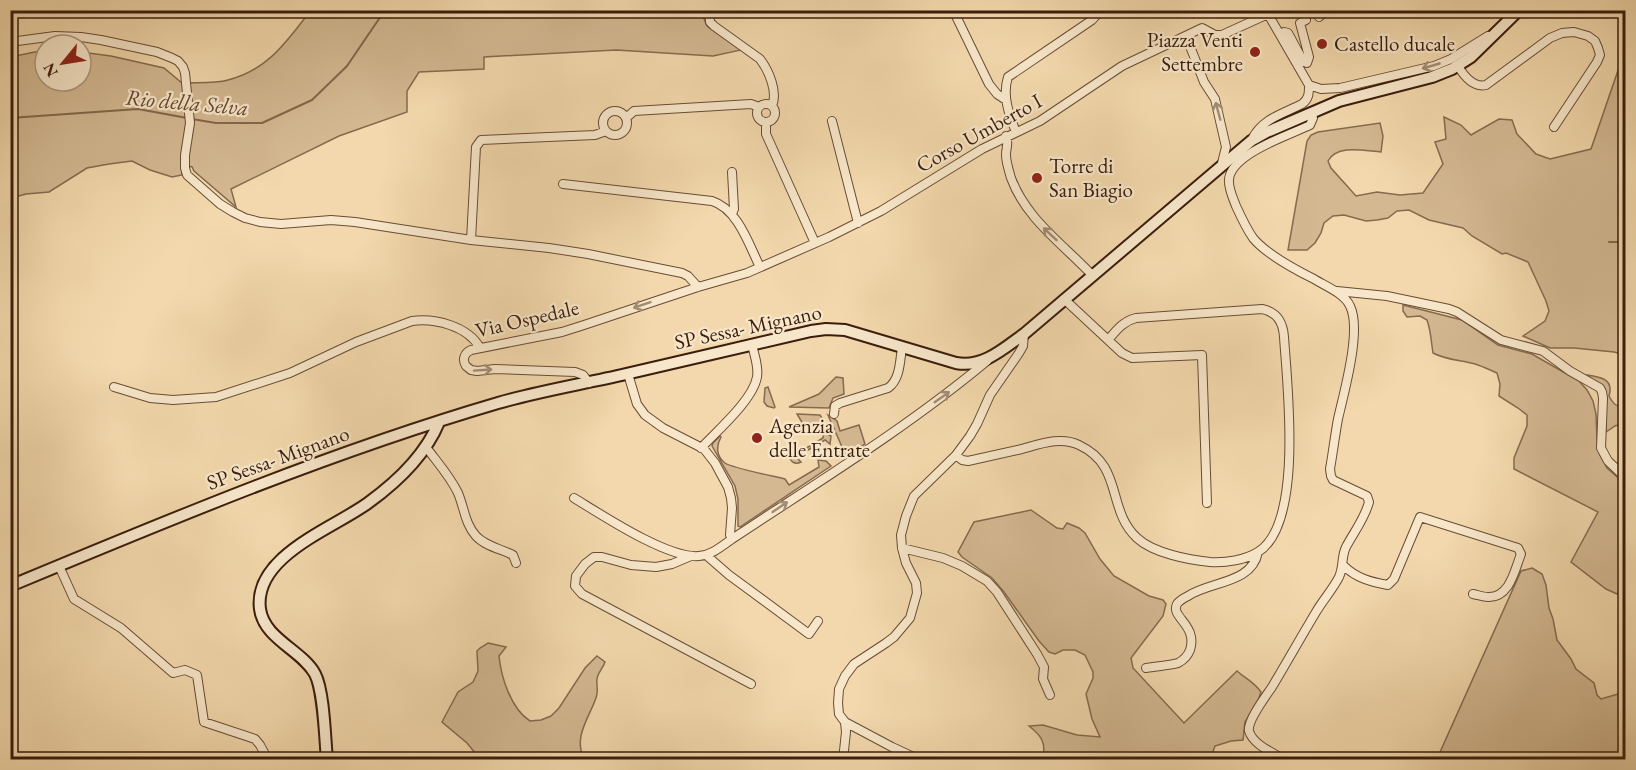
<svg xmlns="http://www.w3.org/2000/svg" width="1636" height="770" font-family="'EB Garamond',serif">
<rect width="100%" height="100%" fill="#f2d8ac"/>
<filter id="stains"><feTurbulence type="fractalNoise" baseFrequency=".00333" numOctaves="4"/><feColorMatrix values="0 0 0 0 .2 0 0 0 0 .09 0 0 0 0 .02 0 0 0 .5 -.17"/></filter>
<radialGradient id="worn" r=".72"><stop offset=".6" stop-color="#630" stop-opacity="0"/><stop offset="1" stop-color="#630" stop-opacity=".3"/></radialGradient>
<path fill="#d3b891" stroke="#866a4f" stroke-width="1.5" d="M311,10L696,11L702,14L707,26L741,50L713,56L616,50L484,57V69L419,72L407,91V112L339,136L231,189L236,207L194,171L192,167L181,164L182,175L172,177L150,170L132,161L109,164L87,168L49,192L26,194L11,198L10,57L45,50V81H81V52L111,56L164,68L182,83C196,82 214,84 228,80C268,70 287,41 311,10Z
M1625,50V355L1614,352L1574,348H1550L1523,336L1545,321L1549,311L1546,301L1528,262L1506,253L1502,254L1472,236L1463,228L1429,220L1409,210L1397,211L1388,218L1377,220L1366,221L1344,215L1333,216L1324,223L1321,233L1315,243L1307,250H1288L1307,141L1311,135L1318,132L1380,123L1383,136L1381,152C1365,151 1337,144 1328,161L1331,168L1356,196L1377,192L1400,195L1423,193L1443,164L1435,142L1446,139L1444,117L1461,125L1471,135L1499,119L1512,120L1517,134L1536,154L1550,159L1591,149Z
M1403,305L1462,320L1498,345L1532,354L1579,381L1587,390L1593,401L1596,414L1597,440L1600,455L1607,468L1625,484V580L1624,585L1617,594L1606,589L1571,562L1598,512L1514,469V458L1527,426V415L1518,408L1499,396L1500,384L1497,373C1490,370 1482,366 1475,364C1460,360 1446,360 1433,353C1431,341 1431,331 1427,320L1420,316L1407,317L1403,311Z
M1587,375C1601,377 1614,379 1609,396C1614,405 1616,407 1625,406V423L1615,426L1606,432L1603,389Z
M836,377L843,378L844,394L833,398L829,408L789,407L819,394Z
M768,387L775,407L774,408L767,406L764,402L765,388Z
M797,414L820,415C828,425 816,429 809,434Z
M828,415L837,421L840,431L859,425L865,444L846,456Z
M824,432L831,436L830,444L825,440L796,457L801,462C795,465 790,462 789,455L794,449L795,455L823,438Z
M720,436L721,437C716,446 716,456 725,463C732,468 773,476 785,479L789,485L819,467L818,460L826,461L831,466L740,527L738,526V499L735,486L712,446L713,443Z
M1031,510L1057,528L1063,529L1067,523L1079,528L1085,533L1100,559L1114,576L1149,596L1163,600L1166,604L1163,616L1131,658L1133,668L1184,723L1237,671C1246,679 1254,682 1261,692L1258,701L1245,722L1243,740L1231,741L1215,746L1212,754L1213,759H1043C1046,743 1042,736 1029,726L1043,725L1077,735L1100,737L1092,719L1086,694L1093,678V672L1085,655L1075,650H1063L1055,654L1049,652L1039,641L1004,592L992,578L962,557L958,552L974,522Z
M1532,568L1542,574L1546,585L1549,608L1553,619L1557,640L1571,659L1576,669L1594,683L1597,695L1601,699L1625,692V759H1437L1521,571Z
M488,643L506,647L499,656C501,677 511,709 530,721L541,720L551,716L559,708L585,668L597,656L605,662C603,668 597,674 597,679C596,687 599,689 596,698C589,718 573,737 584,759H480L467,743L442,722L458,692L473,682L478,671L477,651L480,648Z"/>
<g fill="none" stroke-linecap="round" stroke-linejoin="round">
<path stroke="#83674c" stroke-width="2" d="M10,118L138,109L187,118
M192,119L216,123H262L312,100L347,66L385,10
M1609,242H1626"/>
<g stroke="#684c35" stroke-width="10">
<path id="street" d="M709,10L710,22L714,26L760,59C769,71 778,92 772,106
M956,16L989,84L997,94L1006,100
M1319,17L1327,10
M1280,34L1284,32L1288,33L1302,59L1304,62L1307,63L1309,57L1300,23L1306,20
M1186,36L1204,82L1215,99L1226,147L1222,163
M10,42L55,36L81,37L101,40L157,52L172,58L178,61L183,67L185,73L190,123L185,155V168L187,175L220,204L233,212L245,218L260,222L281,224L331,220L355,222L471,240L549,248L588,254L682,273L688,276L698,287
M1458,66C1464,76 1473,88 1486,85L1550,38L1562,33L1574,32L1588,36L1595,41L1598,48L1600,55L1597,62L1554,127
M1309,85L1321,89L1340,88L1434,66L1451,59L1488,36
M757 113a9 9 0 1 1 18 0a9 9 0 1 1-18 0Z
M603 123a12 12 0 1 1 24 0a12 12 0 1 1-24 0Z
M626,118L634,111L751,104L759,107
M832,121L858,223
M766,122V134L815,243
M1016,132C1009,115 1002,95 1008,77L1092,20L1101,10
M1006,136C1009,144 1006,147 1006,155C1006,162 1009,171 1011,178C1026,219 1063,244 1092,275
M1252,139C1263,118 1283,114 1302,104C1309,99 1309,93 1309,85L1268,14
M563,184L712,201C738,209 749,245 760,267
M732,214L734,209L732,172
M471,240L476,147L481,140L595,135L606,131
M1337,291L1387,296L1449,309L1457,312L1501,340L1543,351L1570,371L1600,388L1602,392L1603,398L1601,448L1608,461L1626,478
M1064,299L1122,353L1132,358L1202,355L1207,503
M628,374L637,404L645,415L663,428L704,449L715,463L728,487L731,498L732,508L730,535L732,539
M589,383L583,375L575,372L495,369L477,371L471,370L466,366C462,360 464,353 471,350L562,332L584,325L698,287L747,273L829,237L881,211L982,149L1040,121L1122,66L1202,28L1215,35H1222L1268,14V10
M114,387L150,398L173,400L216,397L290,373L356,342L412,321C435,318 468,326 480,348
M834,414L835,406L840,403L888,388C900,380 900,361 902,347
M426,447C437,462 450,476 458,493C464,507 465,524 476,536C485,546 501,549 513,555L516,563
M701,448C717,431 753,400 757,377C759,366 754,355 752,344
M956,455L962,460L968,461C986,457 1004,453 1022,449C1040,444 1061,436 1079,445C1124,466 1106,509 1137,538C1153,553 1189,560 1210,562C1226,563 1245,560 1258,552C1304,524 1287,384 1284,337C1283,322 1277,312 1262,309L1136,318C1123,321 1116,331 1108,340
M574,498C602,515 668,559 699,556C712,555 722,546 732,539C818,482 908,427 987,361
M902,548L943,558L962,566L987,581L997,592L1037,654L1044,667L1043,679L1050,695
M706,555L729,575L809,634L818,621
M691,556L672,564L656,567L631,565L602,557H594L585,564L576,576L575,586L582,594L751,684
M59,566L74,599L121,628L173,673L185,670L197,675L204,722L255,739L260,745L268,760
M1344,566C1356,578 1371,582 1388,585L1394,579L1420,517L1518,548L1521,554C1515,569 1510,598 1488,597C1483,597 1478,595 1473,594
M1146,668C1156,666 1168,666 1178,663C1184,660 1188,655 1190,650C1198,625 1170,617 1177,604C1179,601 1184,598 1188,596C1210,581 1252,584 1258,552
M843,760L846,732L845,722
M920,760L892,747L845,722L839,714L838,703L839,689L845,676L854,664L886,643L894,637L910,618L917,593L916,583L906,563L902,548L901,535L906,516L914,496L956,455L970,436L977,424L990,395L1019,353L1023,346L1024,334
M1285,760C1274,753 1253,745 1249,731C1247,721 1266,696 1272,687C1287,662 1301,637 1316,612C1323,600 1333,589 1339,577C1344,566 1341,557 1346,547C1354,532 1365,518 1369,502L1367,496L1333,480L1331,476L1330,469C1333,452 1335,435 1338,419C1344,392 1362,330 1350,306C1344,293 1325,286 1314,279C1296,270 1266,254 1253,238C1246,228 1241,217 1236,206C1233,198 1228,188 1229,179C1232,153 1290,135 1310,125L1313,118L1311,113"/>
</g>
<g stroke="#3a1d0d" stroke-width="14">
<path id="secondary" d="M10,586C171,519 331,452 498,403C540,391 583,384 626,374C688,360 749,345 811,331L826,329L845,330L956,363C983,368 1003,349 1024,334L1251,141L1267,132L1339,101L1432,77L1452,69L1471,57L1519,10
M327,760C325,739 324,691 315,674C302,650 264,639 260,609C253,556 334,528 368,503C397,482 425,456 439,422"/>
</g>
<use href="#street" stroke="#f7e6c9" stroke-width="8"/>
<use href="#secondary" stroke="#f7e6c9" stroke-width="10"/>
</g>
<defs><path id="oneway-shaft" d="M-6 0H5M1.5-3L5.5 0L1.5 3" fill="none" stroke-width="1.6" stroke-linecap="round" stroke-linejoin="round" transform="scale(1.5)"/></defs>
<g stroke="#a28c74">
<use href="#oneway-shaft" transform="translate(1431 66) rotate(164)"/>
<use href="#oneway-shaft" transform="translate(1218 111) rotate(-105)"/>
<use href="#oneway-shaft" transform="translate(1050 234) rotate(-137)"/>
<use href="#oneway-shaft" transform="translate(642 305) rotate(161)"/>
<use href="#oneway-shaft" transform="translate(483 370) rotate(-4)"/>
<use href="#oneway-shaft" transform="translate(942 397) rotate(-35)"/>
<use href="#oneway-shaft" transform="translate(780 507) rotate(-34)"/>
</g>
<g fill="#8f2418" stroke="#f7e6c9" stroke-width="2">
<circle cx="1322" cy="44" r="6"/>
<circle cx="1255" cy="52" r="6"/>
<circle cx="1037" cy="178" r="6"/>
<circle cx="757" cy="438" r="6"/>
</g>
<g text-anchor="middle" stroke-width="4.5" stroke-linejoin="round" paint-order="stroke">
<g font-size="21" fill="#3a1d0d" stroke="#f7e6c9" text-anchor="start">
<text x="1243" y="47" text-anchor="end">Piazza Venti<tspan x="1243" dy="24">Settembre</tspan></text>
<text x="1334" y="51">Castello ducale</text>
<text x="1049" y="173">Torre di<tspan x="1049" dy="24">San Biagio</tspan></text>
<text x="769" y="433">Agenzia<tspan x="769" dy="24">delle Entrate</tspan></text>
</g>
<g font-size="21" fill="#3a1d0d" stroke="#f7e6c9">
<text transform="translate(979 133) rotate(-29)" y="7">Corso Umberto I</text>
<text transform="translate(527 319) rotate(-13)" y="7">Via Ospedale</text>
<text transform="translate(748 327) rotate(-12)" y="7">SP Sessa- Mignano</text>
<text transform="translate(278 458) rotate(-20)" y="7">SP Sessa- Mignano</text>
</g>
<g font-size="22" font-style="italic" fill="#644832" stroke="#f7e6c9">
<text transform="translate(187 102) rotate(5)" y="8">Rio della Selva</text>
</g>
</g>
<rect width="1636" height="770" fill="none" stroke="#f2d8ac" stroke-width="36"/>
<rect x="12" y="12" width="1612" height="746" fill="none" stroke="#3a1d0d" stroke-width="3"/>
<rect x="18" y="18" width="1600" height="734" fill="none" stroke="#3a1d0d" stroke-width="1.5"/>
<g transform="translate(63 63) rotate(240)"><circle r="28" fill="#f7e6c9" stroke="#ab967e" stroke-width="1.5"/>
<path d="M0-4.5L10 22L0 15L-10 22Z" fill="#8f2418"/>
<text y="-9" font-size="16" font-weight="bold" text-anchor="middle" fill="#3a1d0d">N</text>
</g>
<rect width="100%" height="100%" filter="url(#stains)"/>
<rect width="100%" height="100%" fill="url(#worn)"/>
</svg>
